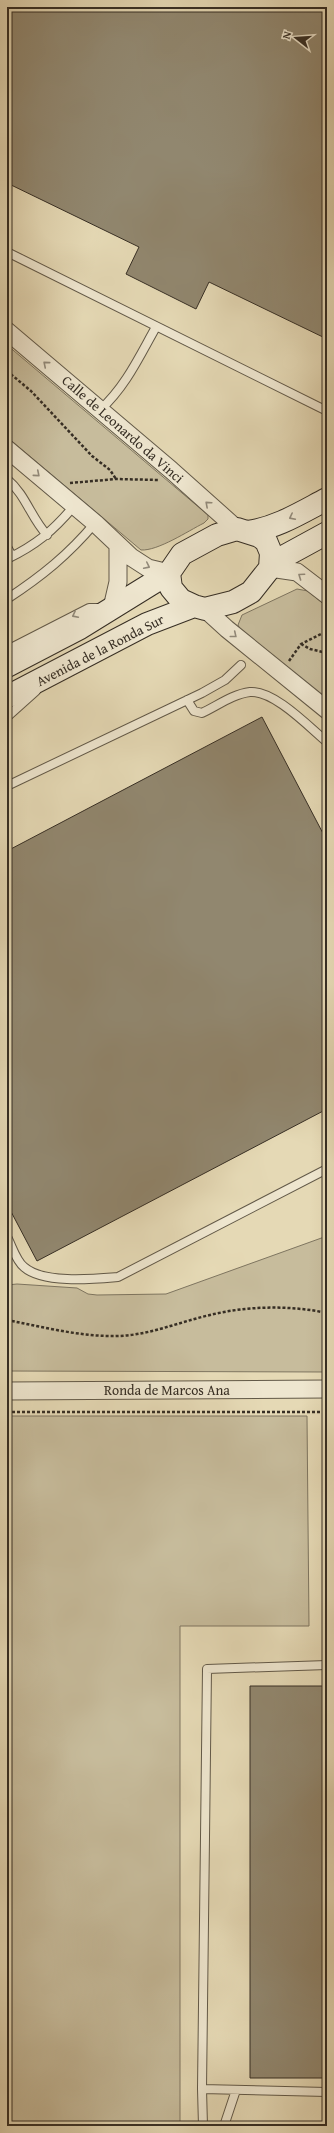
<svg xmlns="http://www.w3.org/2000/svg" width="334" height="2133" font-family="'Gentium Book Plus',serif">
<rect width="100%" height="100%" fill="#e5d9b5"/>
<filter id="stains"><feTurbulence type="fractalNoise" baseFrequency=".005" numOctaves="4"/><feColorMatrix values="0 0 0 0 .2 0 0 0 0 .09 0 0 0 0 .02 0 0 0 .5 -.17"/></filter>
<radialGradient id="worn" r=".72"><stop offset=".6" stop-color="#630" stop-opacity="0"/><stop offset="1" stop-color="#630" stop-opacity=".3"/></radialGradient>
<path fill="#c7bc9c" stroke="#7e7560" d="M7,345L208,515V519L204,523C188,531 158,551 141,550L7,437Z
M297,589L308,591L327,607V699L241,631L238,625L242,615Z
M327,1236V1372L7,1371V1285L17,1284L77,1288L88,1294L97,1295L166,1294Z
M7,1416H307L309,1626H180V2126H7Z"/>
<path fill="#91876f" stroke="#362e24" d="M7,7H327V339L209,282L196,309L126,274L139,247L7,183Z
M262,717L327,841V1109L37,1261L7,1204V851Z
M250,1686H327V2078H250Z"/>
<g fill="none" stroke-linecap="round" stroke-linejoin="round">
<g stroke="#625948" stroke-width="10">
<path id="lane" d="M7,252L327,411
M100,410C126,386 139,357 156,327
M7,479C26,495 31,518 47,535
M7,547L12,556
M7,559C36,545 53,531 74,506
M7,599C42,576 68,555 95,523
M7,650L89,608H101
M187,700L194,711L202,713C217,706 233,694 250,692C274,690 309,727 327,742
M7,717L36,691
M7,786L202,693L225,680L241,665
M7,1237C12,1246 16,1261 24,1267C43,1284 94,1279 118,1277L327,1169
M202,2089L327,2092
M203,2126L202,2089L207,1669L327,1665
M224,2126L236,2090"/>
</g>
<g stroke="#625948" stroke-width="19">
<path id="street" d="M7,331L171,470L237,529
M7,449L95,523L131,557L148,568L169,573
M270,568L297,572L327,595
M112,608L118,582V546
M205,609L227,629L327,710
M7,1391L327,1389"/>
</g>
<g stroke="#362e24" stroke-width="24">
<path id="secondary" d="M248,532C277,528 302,512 327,499
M272,563L327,533
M7,666L80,628L169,573L182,554L217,535L237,529L259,536L266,541L271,553L270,568L251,592L233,602L205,609L194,606L181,600L171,588L169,573
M7,697L147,624L194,606"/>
</g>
<path stroke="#362e24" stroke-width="2.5" stroke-dasharray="3 2" stroke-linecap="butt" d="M7,371L31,391L92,456L110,470L116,479
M70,483L116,479L159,480
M301,644L310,649L327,653
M289,661L301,644L327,631
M7,1320C43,1327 81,1337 118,1336C150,1335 179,1322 210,1315C246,1306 290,1305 327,1313
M10,1376V1320
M7,1412H327"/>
<use href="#lane" stroke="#eee6cf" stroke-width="8"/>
<use href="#street" stroke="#eee6cf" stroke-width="17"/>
<use href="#secondary" stroke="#eee6cf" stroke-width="22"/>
</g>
<defs><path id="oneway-chevron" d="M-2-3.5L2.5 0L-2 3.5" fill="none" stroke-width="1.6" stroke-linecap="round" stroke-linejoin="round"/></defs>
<g stroke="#928a7a">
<use href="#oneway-chevron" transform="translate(46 364) rotate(-140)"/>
<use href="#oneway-chevron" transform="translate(37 474) rotate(40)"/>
<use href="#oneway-chevron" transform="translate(208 504) rotate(-138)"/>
<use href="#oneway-chevron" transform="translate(292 517) rotate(153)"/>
<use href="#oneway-chevron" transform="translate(147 566) rotate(26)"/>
<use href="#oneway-chevron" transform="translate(301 576) rotate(-145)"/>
<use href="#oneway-chevron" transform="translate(75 615) rotate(153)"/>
<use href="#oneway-chevron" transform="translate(234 635) rotate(39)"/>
</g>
<g text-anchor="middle" stroke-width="3" stroke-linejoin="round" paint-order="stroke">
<g font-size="14" fill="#362e24" stroke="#eee6cf">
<text transform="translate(123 429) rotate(41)" y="5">Calle de Leonardo da Vinci</text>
<text transform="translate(100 650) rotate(-27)" y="5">Avenida de la Ronda Sur</text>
<text x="167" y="1395">Ronda de Marcos Ana</text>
</g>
</g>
<rect width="334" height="2133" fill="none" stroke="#e5d9b5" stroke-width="24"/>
<rect x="8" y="8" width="318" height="2117" fill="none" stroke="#362e24" stroke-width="2"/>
<rect x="12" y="12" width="310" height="2109" fill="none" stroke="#362e24"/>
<g transform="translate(296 38) rotate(287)" stroke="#eee6cf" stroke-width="3" paint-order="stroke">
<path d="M0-3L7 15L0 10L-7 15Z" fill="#362e24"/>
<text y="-6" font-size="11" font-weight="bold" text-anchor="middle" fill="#362e24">N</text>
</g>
<rect width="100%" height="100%" filter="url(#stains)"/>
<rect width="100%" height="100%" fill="url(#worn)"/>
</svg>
